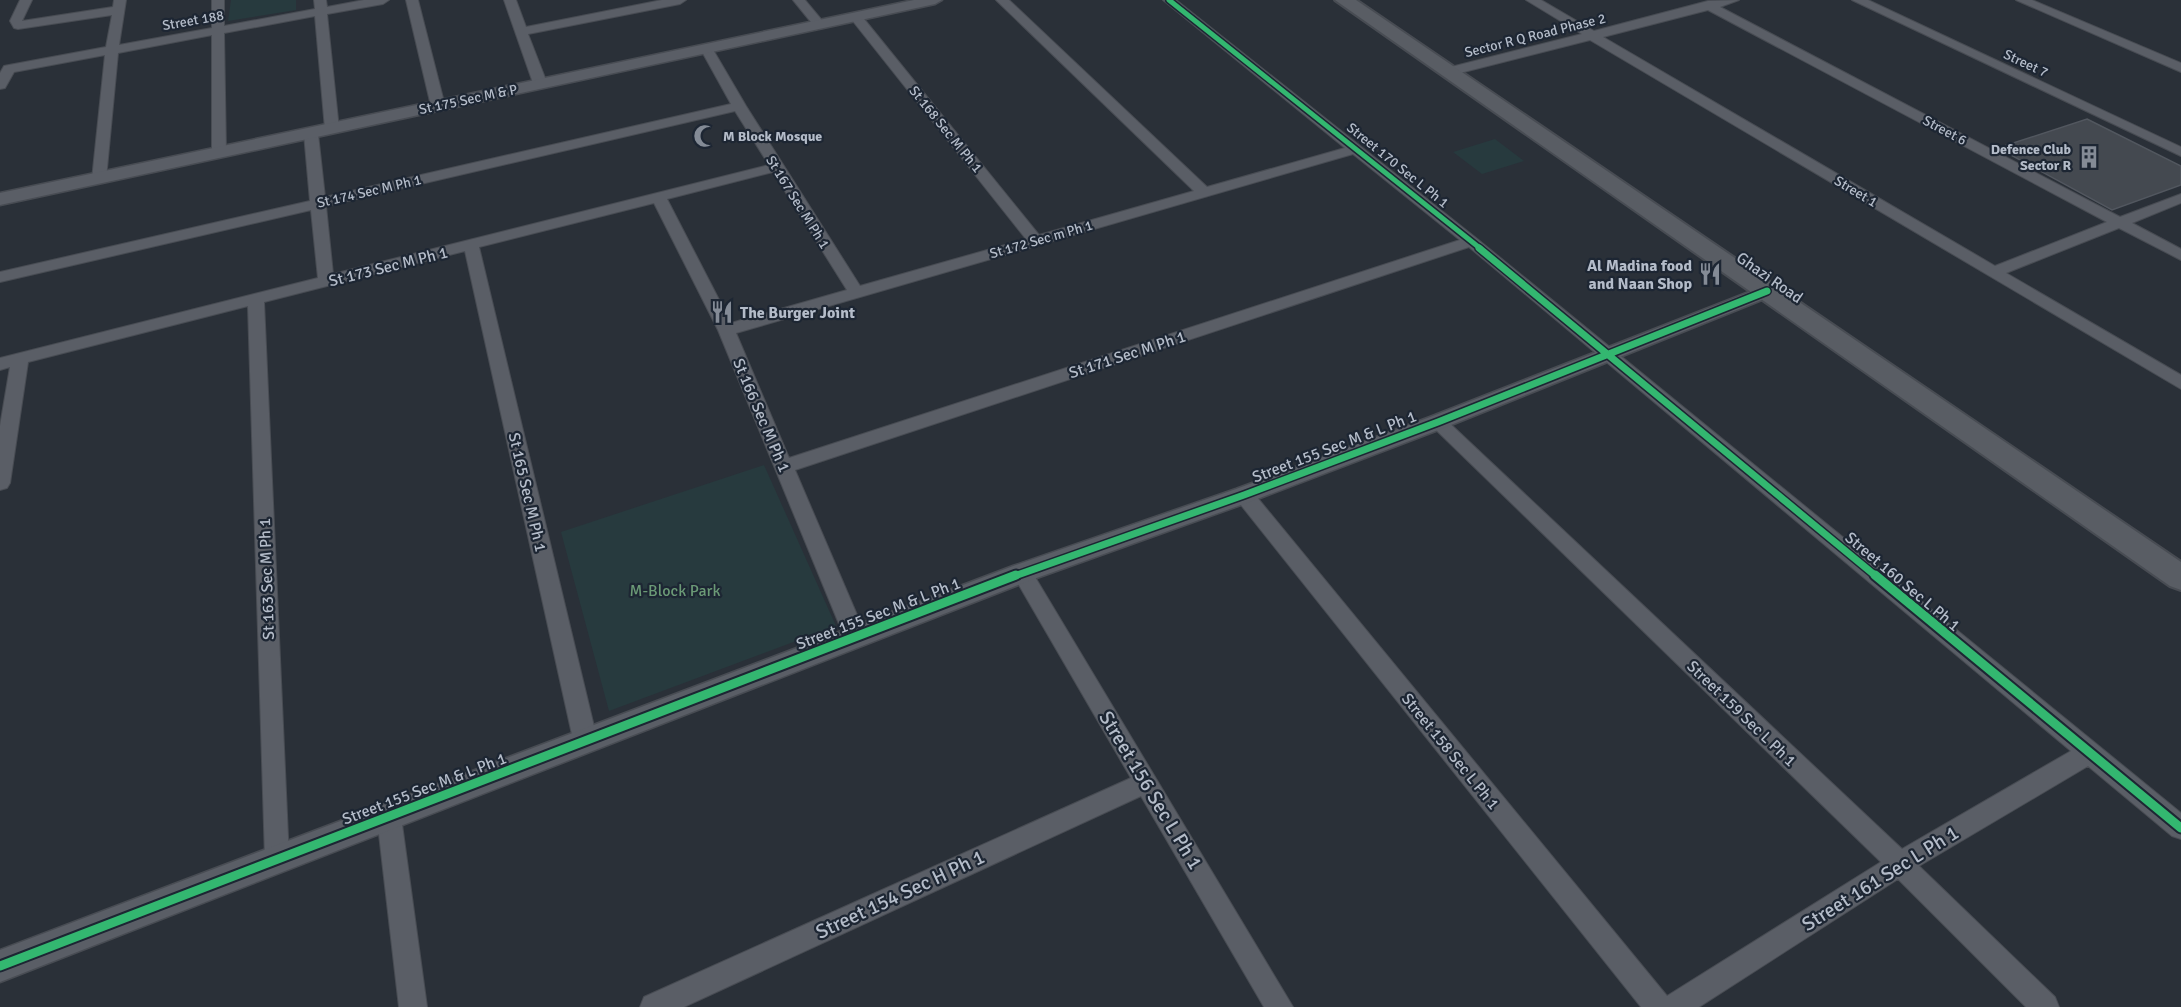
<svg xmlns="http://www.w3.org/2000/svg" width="2181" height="1007" font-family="Signika,sans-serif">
<rect width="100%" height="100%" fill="#2a3038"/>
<path fill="#273a3e" d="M231,0H296V10L228,21Z
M1495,139L1524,161L1482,174L1453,152Z
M764,465L836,626L609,711L561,532Z"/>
<path fill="#444950" stroke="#52575f" stroke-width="1.5" d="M2087,119L2181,166V185L2112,210L1998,148Z"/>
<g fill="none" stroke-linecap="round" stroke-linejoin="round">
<g stroke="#484c53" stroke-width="2">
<path id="minor" d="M20,0H32L22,21L113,7L114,0H126L119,45L212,28V0H224V26L315,9L314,0H326L327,7L364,0H389L383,4L327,14L339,129L332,133L325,129L315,16L224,33L226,152L219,156L212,152V35L118,53L106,179L99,183L92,179L105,55L14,72L5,88L0,89V73L4,66L9,65L106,47L112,15L18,29L14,28L10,21Z
M406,0H418L445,106L443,109H433L431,106Z
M504,0H516L526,27L662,0H686L680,4L528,34L547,83L540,87L533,83Z
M793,0H805L825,24L823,27H815Z
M996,0H1009L1207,187L1345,148L1163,0H1176L1476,238L2181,813V839L2172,836L2088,766L1919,866L2055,997L2059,1007H2026L1898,879L1699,1007H1641L1237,500L1234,495L1237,490H1251L1667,996L1881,862L1432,426L1429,422L1432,418H1444L1902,849L2071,751L1469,247L795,470L866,636L863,642L855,645L847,642L844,636L718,330L654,203L479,247L597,739L593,746L585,749L577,746L573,739L465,251L264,302L289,859L286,867L277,871L268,867L265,859L248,306L28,362L10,483L7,488L0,490V426L10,367L0,370V358L318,278L311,210L0,282V272L310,201L304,134L311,130L318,134L325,197L731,104L700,48L706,44L712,48L746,106L860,286L1026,239L852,20V14H860L1039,235L1194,191ZM735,111L769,165L333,274L326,206ZM1353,154L1460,240L789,458L736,333ZM773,172L847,290L731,323L667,199Z
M1526,0H1541L1594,31L1708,1L1739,0L1720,7L2120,217L2181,194V203L2132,223L2181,249V260L2119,228L2006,273L2181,375V389L1590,40L1448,76L1443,75V69L1582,34ZM1708,10L2107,222L1995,266L1603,37Z
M1852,0H1868L2181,147V156Z
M2016,0H2032L2181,63V72Z
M1022,565L1029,567L1293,1007H1264L1141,796L684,1007H640L644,997L1131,778L1012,573L1015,567Z
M389,806L398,809L401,817L427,1007H399L377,817L380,809Z"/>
</g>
<g stroke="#484c53" stroke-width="3">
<path id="tertiary" d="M914,0H942L935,4L0,205V193Z
M1767,285L1774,287L1777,291L1774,295L1446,427L1252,501L1031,580L0,982V950L1013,566L1236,489L1430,417Z"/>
</g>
<g stroke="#484c53" stroke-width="4">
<path id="secondary" d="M1335,0H1356L2181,562V590L2170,586Z"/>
</g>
<use href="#minor" fill="#5a5e66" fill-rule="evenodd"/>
<use href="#tertiary" fill="#5a5e66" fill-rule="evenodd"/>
<use href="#secondary" fill="#595d64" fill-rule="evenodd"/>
<g stroke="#1d2633" stroke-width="8">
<path id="cycleway-far2" d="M1169,0L1481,249"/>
</g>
<g stroke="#1d2633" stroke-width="10">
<path id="cycleway-far1" d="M1479,248L1877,577
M1012,577L1244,495L1438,422L1767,291"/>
</g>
<g stroke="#1d2633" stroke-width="13">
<path id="cycleway" d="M1875,575L2181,828
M0,966L1016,575"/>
</g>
<use href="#cycleway-far2" stroke="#33b770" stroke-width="5"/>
<use href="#cycleway-far1" stroke="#33b770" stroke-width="7"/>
<use href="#cycleway" stroke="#33b770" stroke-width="9"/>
</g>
<defs>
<g id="mosque-bare" transform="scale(1.8)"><path d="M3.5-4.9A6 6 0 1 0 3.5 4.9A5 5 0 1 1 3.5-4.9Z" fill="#848b96" stroke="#1d2633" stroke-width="2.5" paint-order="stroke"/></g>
<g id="building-bare" transform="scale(1.8)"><path d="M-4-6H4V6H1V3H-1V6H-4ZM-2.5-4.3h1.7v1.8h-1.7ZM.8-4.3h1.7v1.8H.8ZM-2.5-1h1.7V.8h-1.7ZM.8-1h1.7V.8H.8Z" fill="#848b96" stroke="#1d2633" stroke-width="2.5" paint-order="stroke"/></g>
<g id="restaurant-bare" transform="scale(1.8)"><path d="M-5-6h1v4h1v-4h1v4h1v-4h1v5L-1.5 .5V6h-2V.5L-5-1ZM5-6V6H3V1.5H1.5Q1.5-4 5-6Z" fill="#848b96" stroke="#1d2633" stroke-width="2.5" paint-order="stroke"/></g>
</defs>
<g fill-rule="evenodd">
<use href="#mosque-bare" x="705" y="136"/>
<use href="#building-bare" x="2089" y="157"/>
<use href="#restaurant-bare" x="1710" y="274"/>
<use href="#restaurant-bare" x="722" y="312"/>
</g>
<g text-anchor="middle" stroke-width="4.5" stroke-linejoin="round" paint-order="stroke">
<g font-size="14" fill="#b4bcc9" stroke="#1d2633">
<text transform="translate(193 20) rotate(-10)" y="5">Street 188</text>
<text transform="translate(1535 35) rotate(-14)" y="5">Sector R Q Road Phase 2</text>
<text transform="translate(2026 63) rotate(25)" y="5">Street 7</text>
<text transform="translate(468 99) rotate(-12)" y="5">St 175 Sec M &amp; P</text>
<text transform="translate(946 129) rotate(51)" y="5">St 168 Sec M Ph 1</text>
<text transform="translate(1945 130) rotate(28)" y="5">Street 6</text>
<text transform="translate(1398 165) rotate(39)" y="5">Street 170 Sec L Ph 1</text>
<text transform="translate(369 191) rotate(-13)" y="5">St 174 Sec M Ph 1</text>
<text transform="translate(1856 191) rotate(31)" y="5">Street 1</text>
<text transform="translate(798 202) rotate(58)" y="5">St 167 Sec M Ph 1</text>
<text transform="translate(1041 239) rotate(-16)" y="5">St 172 Sec m Ph 1</text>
</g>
<g font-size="14" font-weight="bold" fill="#b4bcc9" stroke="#1d2633" text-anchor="start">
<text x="723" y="141">M Block Mosque</text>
<text x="2071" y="154" text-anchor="end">Defence Club<tspan x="2071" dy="16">Sector R</tspan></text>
</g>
<g font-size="16" font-weight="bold" fill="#b4bcc9" stroke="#1d2633" text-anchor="end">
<text x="1692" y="271">Al Madina food<tspan x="1692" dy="18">and Naan Shop</tspan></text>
<text x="740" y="318" text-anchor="start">The Burger Joint</text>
</g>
<g font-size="16" fill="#b4bcc9" stroke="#1d2633">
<text transform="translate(388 266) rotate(-14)" y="6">St 173 Sec M Ph 1</text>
<text transform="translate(1770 277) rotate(35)" y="6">Ghazi Road</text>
<text transform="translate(1127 354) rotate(-18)" y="6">St 171 Sec M Ph 1</text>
<text transform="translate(762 415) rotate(67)" y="6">St 166 Sec M Ph 1</text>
<text transform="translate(1334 446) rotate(-21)" y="6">Street 155 Sec M &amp; L Ph 1</text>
<text transform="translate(528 492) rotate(77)" y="6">St 165 Sec M Ph 1</text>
<text transform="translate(266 579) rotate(-92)" y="6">St 163 Sec M Ph 1</text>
<text transform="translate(1903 581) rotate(40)" y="6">Street 160 Sec L Ph 1</text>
<text transform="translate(878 613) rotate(-21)" y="6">Street 155 Sec M &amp; L Ph 1</text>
<text transform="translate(1742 713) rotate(44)" y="6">Street 159 Sec L Ph 1</text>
<text transform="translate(1451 751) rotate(51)" y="6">Street 158 Sec L Ph 1</text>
<text transform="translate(424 788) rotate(-21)" y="6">Street 155 Sec M &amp; L Ph 1</text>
</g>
<g font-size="16" fill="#6b9a76" stroke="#1d2633">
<text x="675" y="596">M-Block Park</text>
</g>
<g font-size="20" fill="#b4bcc9" stroke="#1d2633">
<text transform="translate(1151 790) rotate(59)" y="7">Street 156 Sec L Ph 1</text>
<text transform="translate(1880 878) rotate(-32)" y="7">Street 161 Sec L Ph 1</text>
<text transform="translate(900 894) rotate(-25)" y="7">Street 154 Sec H Ph 1</text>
</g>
</g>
</svg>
